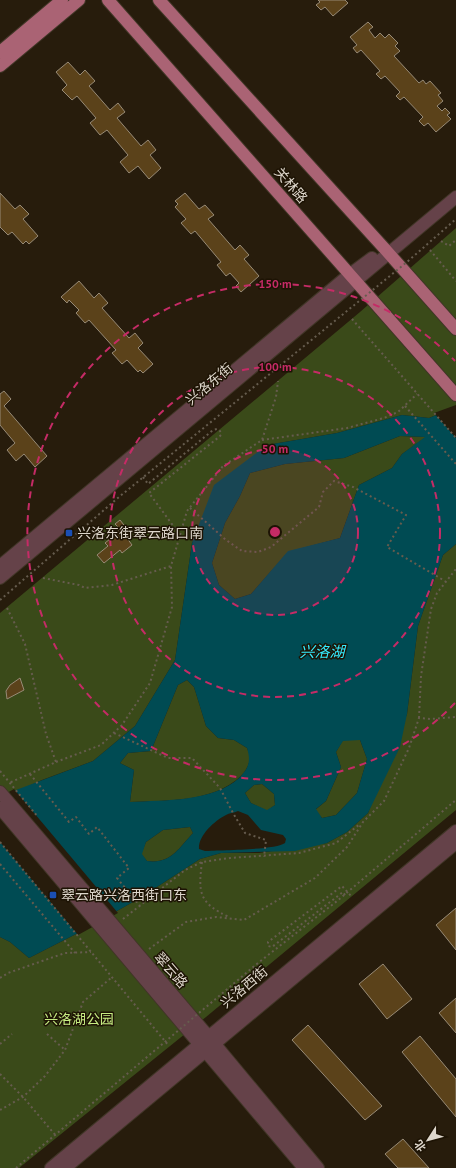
<svg xmlns="http://www.w3.org/2000/svg" width="456" height="1168" font-family="'PT Sans','Noto Sans SC',sans-serif">
<rect width="100%" height="100%" fill="#271c0c"/>
<path fill="#3a4a19" d="M456,228V407L429,418L402,415L337,433L267,445L192,543L175,660L135,726L93,761L42,780L0,799V613L360,312Z
M400,436L426,437L402,454L392,468L359,485L340,538L288,552L251,594L235,599L219,585L212,563L225,523L240,496L250,473L285,464L344,458Z
M456,544V810L206,1017L19,1168H0V937L10,942L29,958L76,934L140,898L200,859L221,853H259L327,843L347,832L368,813L407,714L418,626L443,555Z
M187,680L194,687L206,726L218,738L234,740L247,748C248,751 250,754 250,757C250,763 246,771 241,776C212,803 167,800 130,802L134,770L120,763L128,753L151,751L178,685Z
M343,740H360L367,759L357,793L336,815L322,818L315,810L326,801L341,767L336,752Z
M262,784L274,794L275,805L267,811L251,803L245,793L254,785Z
M190,827L193,833C178,849 171,864 147,861L141,854L146,842L163,830Z"/>
<path fill="#004b53" fill-rule="evenodd" d="M456,407V544L443,555L418,626L407,714L400,747L368,813L347,832L327,843L295,851L221,853L200,859L140,898L76,934L29,958L10,942L0,937V799L16,790L93,761L135,726L175,660L192,543L214,485L267,445L337,433L402,415L429,418ZM400,436L425,437L402,454L392,468L359,485L340,538L288,551L251,594L235,599L219,585L212,563L225,523L240,496L250,473L285,464L344,458ZM187,680L194,687L206,726L218,738L234,740L247,748C251,761 249,768 239,778C213,802 164,800 130,802L134,770L120,763L128,753L151,751L178,685ZM360,740L367,759L357,793L336,815L322,818L316,809L326,801L341,767L336,752L343,741ZM262,784L274,794L275,805L267,810L251,803L245,793L254,785ZM238,811L248,815L261,830L283,835L286,839L285,843C276,850 220,850 205,851L199,849C198,836 214,821 226,815C229,813 234,813 238,811ZM190,827L193,833C178,849 171,864 147,861L142,854L146,842L163,830Z"/>
<path fill="#271c0c" d="M456,405V438L434,413Z
M14,789L118,913L78,935L0,842V797Z"/>
<path fill="#5b421a" stroke="#978a76" d="M318,0H345L348,3L333,16L325,7L321,10L316,5L320,2Z
M368,22L373,27L369,30L375,38L380,33L385,38L389,34L398,43L395,46L400,51L394,56L419,83L423,80L426,84L430,81L441,93L438,95L443,101L437,106L442,111L445,108L450,113L447,115L451,119L436,132L428,123L424,126L419,121L423,117L404,97L400,100L396,96L400,92L385,76L381,79L376,74L380,71L361,50L357,53L353,48L357,45L350,37Z
M68,62L80,75L85,70L95,81L89,86L110,110L118,103L125,112L117,118L141,146L148,140L156,150L150,155L161,168L149,179L138,166L129,173L120,162L128,155L107,130L100,135L90,123L96,118L77,96L72,100L62,90L67,85L56,72Z
M0,193L15,209L20,205L29,214L23,219L38,236L29,244L26,241L23,244L12,232L8,235L0,227Z
M185,193L199,209L205,205L214,215L208,219L235,250L240,245L249,255L244,259L259,276L241,292L236,286L239,283L230,273L226,276L217,265L221,262L195,231L191,234L181,223L186,219L175,207L178,204L175,201Z
M79,281L94,298L99,293L108,303L102,308L129,338L135,333L143,343L138,348L153,364L143,373L140,370L138,372L127,360L122,364L112,353L116,350L89,320L85,323L76,313L79,310L69,300L67,303L61,297Z
M4,391L11,399L4,406L47,456L35,467L24,454L16,461L7,450L15,443L0,425V394Z
M120,520L131,534L127,538L132,545L122,553L120,550L104,563L97,555L108,546L105,543L115,535L114,534L120,529L115,524Z
M20,678L24,690L7,699L6,691L10,685Z
M456,908V950L436,925Z
M383,964L412,999L387,1019L359,984Z
M456,998V1033L439,1013Z
M308,1025L382,1106L365,1120L292,1040Z
M420,1036L456,1079V1117L402,1052Z
M403,1139L429,1168H398L385,1154Z"/>
<g fill="none" stroke-linecap="round" stroke-linejoin="round">
<g stroke="#413627" stroke-width="14">
<path id="minor" d="M0,566L349,275L372,258
M0,578L456,197
M0,792L208,1036L318,1168
M0,808L304,1168
M51,1168L456,831
M65,1168L456,843"/>
</g>
<g stroke="#413627" stroke-width="14">
<path id="major" d="M108,0L456,395
M159,0L384,248L456,329
M0,52L62,0
M0,66L79,0"/>
</g>
<path stroke="#665c4e" stroke-width="2" stroke-dasharray="2 3" stroke-linecap="butt" d="M441,241L449,246L456,240
M430,250L456,281
M352,319L456,438
M405,406L456,464
M262,440L347,428L384,418L398,412L417,394
M143,477L148,484L213,430L217,429L220,431L221,435L219,437L149,493L180,535
M190,508L226,540L242,551L258,552L271,547L319,507L323,492L334,481L353,487L406,515L387,547L445,581
M43,578L79,585L85,588L112,585L171,566
M7,608L25,644L46,734L56,762L9,783
M419,718L421,676L431,609L437,593L456,569
M114,733L168,758H192L220,788L233,813L245,833L266,840L264,857
M56,762L101,745L122,725L150,683L172,607L171,566L187,511L223,466L262,440L276,397L278,381
M0,771L38,817
M30,774L69,822L76,817L89,834L97,827L129,868L117,878L140,906
M0,842L169,1046
M202,862C198,893 199,903 229,917
M0,864L75,953
M345,895L343,892L272,947L268,946V942L342,886L352,897
M123,919L185,870L202,862L230,858L299,853L336,843L360,824
M149,949L186,922L216,917L244,920L315,878L347,847L363,822L384,801L409,748L419,718L430,719L456,717
M0,978L8,973L65,953L91,952
M47,1034L65,1050
M0,1044L12,1034
M0,1074L23,1097L57,1137
M0,1110L23,1097L45,1076L65,1050L83,1002L112,977"/>
<use href="#minor" stroke="#654249" stroke-width="12"/>
<use href="#major" stroke="#aa6374" stroke-width="12"/>
<path stroke="#665c4e" stroke-width="2" stroke-dasharray="2 3" stroke-linecap="butt" d="M0,600L119,497L407,262L456,219
M16,1168L258,963L337,901L456,800"/>
</g>
<circle cx="275" cy="532" r="83" fill="#c52b66" fill-opacity=".12"/>
<g fill="none" stroke="#c52b66" stroke-width="2" stroke-dasharray="7 5">
<circle cx="275" cy="532" r="83"/>
<circle cx="275" cy="532" r="165"/>
<path d="M455 703A248 248 0 1 1 455 361"/>
</g>
<g fill="#1a4fb4" stroke="#1d1304" stroke-width="1.5">
<rect x="65" y="529" width="8" height="8" rx="2"/>
<rect x="49" y="891" width="8" height="8" rx="2"/>
</g>
<g text-anchor="middle" stroke-width="3" stroke-linejoin="round" paint-order="stroke">
<g font-size="14" fill="#ded7cc" stroke="#1d1304">
<text transform="translate(291 185) rotate(49)" y="5">关林路</text>
<text transform="translate(209 384) rotate(-40)" y="5">兴洛东街</text>
<text transform="translate(171 970) rotate(49)" y="5">翠云路</text>
<text transform="translate(244 987) rotate(-40)" y="5">兴洛西街</text>
</g>
<g font-size="14" fill="#ded7cc" stroke="#1d1304" text-anchor="start">
<text x="77" y="538">兴洛东街翠云路口南</text>
<text x="61" y="900">翠云路兴洛西街口东</text>
</g>
<g font-size="14" fill="#c6ec82" stroke="#1d1304">
<text x="79" y="1024">兴洛湖公园</text>
</g>
<g font-size="15" font-style="italic" fill="#34ecff" stroke="#1d1304">
<text x="322" y="657">兴洛湖</text>
</g>
</g>
<circle cx="275" cy="532" r="6" fill="#c52b66" stroke="#1d1304" stroke-width="2"/>
<g font-size="12" text-anchor="middle" font-weight="bold" fill="#c52b66" stroke="#1d1304" stroke-width="3" stroke-linejoin="round" paint-order="stroke">
<text x="275" y="288">150 m</text>
<text x="275" y="371">100 m</text>
<text x="275" y="453">50 m</text>
</g>
<g transform="translate(428 1140) rotate(234)" stroke="#1d1304" stroke-width="3" paint-order="stroke">
<path d="M0-3L7 15L0 10L-7 15Z" fill="#ded7cc"/>
<text y="-6" font-size="11" font-weight="bold" text-anchor="middle" fill="#ded7cc">北</text>
</g>
</svg>
